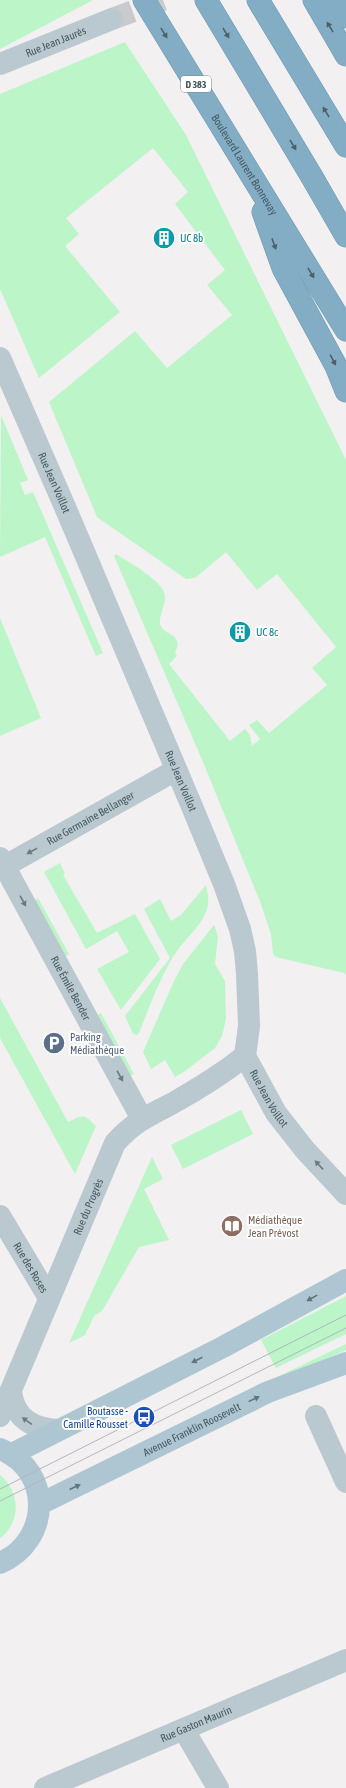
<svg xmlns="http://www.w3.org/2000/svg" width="346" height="1788" font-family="'Asap Condensed',sans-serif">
<rect width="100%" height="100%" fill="#f3f0f1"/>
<path fill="#bbf5c8" d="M0,0H93L0,49Z
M125,42L186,135L346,460V975L344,973L276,957L273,954L271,934L261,904L203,762L114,556L116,554C128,562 164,581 165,596C166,605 159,614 160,624C163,636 185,633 175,653L177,656L169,664L230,741L245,729L250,735L252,746L260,739L249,725L257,720L269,733L327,685L312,668L336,647L277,574L257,590L226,552L195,578L186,579L97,517L49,402L135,331L167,368L232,315L207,285L225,270L175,204L188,192L153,148L66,218L79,234L65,246L120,312L39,378L0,289V94Z
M1,415L28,480L20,483L25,495L33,492L103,653L96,656L45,537L0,557Z
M0,618L41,718L0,736Z
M60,863L65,874L63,875L97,933L135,914L160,959L121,1010L97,969L129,952L117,931L86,949L44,872Z
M206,885C208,895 210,902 206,912C199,929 182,941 173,957C159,980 149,1008 139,1033L137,1035L133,1034L125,1016L170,958L144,909L160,899L171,921L181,915Z
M38,898L69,954L63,958L32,902Z
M214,925L218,936L215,964L225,981L226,1019L222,1036L215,1048L185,1071L175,1077L165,1060L151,1069L143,1052L174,981L183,964Z
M0,998L68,1122C84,1115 83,1113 96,1126L75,1174L0,1038Z
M101,1013L134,1074L128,1077L95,1016Z
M241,1110L253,1134L183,1169L171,1145Z
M152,1157L163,1179L144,1189L169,1240L139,1247L102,1311L94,1316L85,1335L69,1343Z
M346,1296V1334L276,1368L261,1340Z
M346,1344V1350L279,1380L277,1377Z
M0,1475C20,1491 22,1522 0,1538Z"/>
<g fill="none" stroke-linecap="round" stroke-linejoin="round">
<path stroke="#c8cacd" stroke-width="22" stroke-dasharray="22 11" stroke-linecap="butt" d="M112,19L163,0"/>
<g stroke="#6e98b0" stroke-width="23">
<g id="highway">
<path id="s9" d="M144,0L346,330"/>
<path d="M206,0L312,177L346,236"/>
<path d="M258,0L346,146"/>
<path d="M314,0L346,55"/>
<path d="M334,0L346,17"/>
<path d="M263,212L283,268L336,366L346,391"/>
</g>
</g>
<g stroke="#bac8cf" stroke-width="22">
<path id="s1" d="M0,64L112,19"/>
<path id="s2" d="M0,358L68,514L193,809L224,884L240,929L245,951L247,974L249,1026L245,1056L276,1113L305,1150L346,1194"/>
<path id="s3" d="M0,858L142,1119"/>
<path id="s4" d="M5,866L176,770"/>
<path id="s5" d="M0,1216L49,1298"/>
<path d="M11,1392C15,1419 33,1429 59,1430"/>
<path id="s6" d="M0,1416L115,1143C134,1122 148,1116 173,1103C198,1089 222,1074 245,1056"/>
<path d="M316,1416L346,1482"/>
<path d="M184,1730L218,1788"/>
<path id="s7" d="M45,1788L346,1660"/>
</g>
<g stroke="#adc6d2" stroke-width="22">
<path d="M0,1449C53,1470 51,1541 0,1563"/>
<path d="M12,1454L223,1347L346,1280"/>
<path id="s8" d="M40,1504L268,1392L346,1363"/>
</g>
<use href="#highway" stroke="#83adc5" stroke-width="22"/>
<path stroke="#b2b7bc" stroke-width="1" d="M0,1489L346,1315
M0,1501L346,1328"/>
</g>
<defs><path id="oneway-solid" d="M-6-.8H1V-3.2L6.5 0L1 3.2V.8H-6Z"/></defs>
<g fill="#4c606a">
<use href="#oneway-solid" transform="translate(330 27) rotate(-121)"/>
<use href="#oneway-solid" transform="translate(164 33) rotate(58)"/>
<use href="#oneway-solid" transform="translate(226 33) rotate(59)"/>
<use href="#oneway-solid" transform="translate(326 112) rotate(-121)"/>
<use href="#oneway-solid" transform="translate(293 145) rotate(59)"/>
<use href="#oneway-solid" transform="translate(274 244) rotate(70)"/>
<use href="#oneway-solid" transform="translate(311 273) rotate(59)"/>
<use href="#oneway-solid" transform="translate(333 360) rotate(62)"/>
</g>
<g fill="#697a81">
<use href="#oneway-solid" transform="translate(32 851) rotate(151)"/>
<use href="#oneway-solid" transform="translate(23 901) rotate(61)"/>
<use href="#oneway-solid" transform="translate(120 1076) rotate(61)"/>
<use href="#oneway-solid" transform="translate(319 1165) rotate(-133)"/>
<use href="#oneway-solid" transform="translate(27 1421) rotate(-145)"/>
</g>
<g fill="#60747c">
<use href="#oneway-solid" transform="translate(312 1298) rotate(151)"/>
<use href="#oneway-solid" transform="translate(197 1360) rotate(153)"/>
<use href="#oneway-solid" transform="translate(254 1399) rotate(-26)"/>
<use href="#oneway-solid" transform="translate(75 1487) rotate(-25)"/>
</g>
<defs>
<g id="building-disc" transform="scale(1.15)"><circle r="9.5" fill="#0f9aa8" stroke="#fff"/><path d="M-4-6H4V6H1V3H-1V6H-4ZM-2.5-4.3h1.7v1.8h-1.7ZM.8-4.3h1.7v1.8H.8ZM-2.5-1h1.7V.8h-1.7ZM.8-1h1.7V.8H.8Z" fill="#fff"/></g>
<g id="parking-disc" transform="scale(1.15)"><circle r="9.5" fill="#5c6f8a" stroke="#fff"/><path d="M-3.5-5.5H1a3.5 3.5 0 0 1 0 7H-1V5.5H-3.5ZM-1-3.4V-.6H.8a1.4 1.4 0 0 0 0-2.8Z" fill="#fff"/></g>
<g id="library-disc" transform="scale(1.15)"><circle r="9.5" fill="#8d6e63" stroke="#fff"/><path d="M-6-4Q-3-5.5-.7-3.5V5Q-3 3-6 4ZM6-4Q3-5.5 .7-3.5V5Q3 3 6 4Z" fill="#fff"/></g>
<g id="bus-disc" transform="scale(1.15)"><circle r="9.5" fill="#1a4fb4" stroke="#fff"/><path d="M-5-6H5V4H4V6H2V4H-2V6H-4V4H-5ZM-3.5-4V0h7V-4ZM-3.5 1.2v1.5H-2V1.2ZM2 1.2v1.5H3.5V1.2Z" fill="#fff"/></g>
</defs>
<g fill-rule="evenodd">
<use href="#building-disc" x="164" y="238"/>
<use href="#building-disc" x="240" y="632"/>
<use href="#parking-disc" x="54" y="1043"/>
<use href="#library-disc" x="232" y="1226"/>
<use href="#bus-disc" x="144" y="1417"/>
</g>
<g text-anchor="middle" stroke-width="4" stroke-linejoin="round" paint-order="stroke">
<rect fill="#fff" stroke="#7e8a90" stroke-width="1" x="181" y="76" width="30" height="16" rx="3"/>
<g font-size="10" font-weight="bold" fill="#465860">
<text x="196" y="88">D 383</text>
</g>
<g font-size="11" fill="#465860" stroke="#fff">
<text dy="4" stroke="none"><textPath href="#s1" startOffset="60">Rue Jean Jaurès</textPath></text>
<text dy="4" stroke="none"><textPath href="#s9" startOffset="193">Boulevard Laurent Bonnevay</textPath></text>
<text dy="4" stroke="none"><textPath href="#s2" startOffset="136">Rue Jean Voillot</textPath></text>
<text dy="4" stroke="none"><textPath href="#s2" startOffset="460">Rue Jean Voillot</textPath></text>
<text dy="4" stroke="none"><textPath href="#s4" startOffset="98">Rue Germaine Bellanger</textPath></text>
<text dy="4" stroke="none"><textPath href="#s3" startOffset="148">Rue Émile Bender</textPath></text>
<text dy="4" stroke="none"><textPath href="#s2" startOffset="796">Rue Jean Voillot</textPath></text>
<text dy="4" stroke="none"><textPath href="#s6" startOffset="227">Rue du Progrès</textPath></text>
<text dy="4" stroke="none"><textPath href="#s5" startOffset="60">Rue des Roses</textPath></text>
<text dy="4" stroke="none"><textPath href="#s8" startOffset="169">Avenue Franklin Roosevelt</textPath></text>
<text dy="4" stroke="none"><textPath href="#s7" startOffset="164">Rue Gaston Maurin</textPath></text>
</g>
<g font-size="11" fill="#0d838f" stroke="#fff" text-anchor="start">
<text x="180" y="242">UC 8b</text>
<text x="256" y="636">UC 8c</text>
</g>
<g font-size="11" fill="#4e5e75" stroke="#fff" text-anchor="start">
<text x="70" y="1041">Parking<tspan x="70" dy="13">Médiathèque</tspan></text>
</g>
<g font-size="11" fill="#785e54" stroke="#fff" text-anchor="start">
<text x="248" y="1224">Médiathèque<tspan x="248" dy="13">Jean Prévost</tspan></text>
</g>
<g font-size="11" fill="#164399" stroke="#fff" text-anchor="end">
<text x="128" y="1415">Boutasse -<tspan x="128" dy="13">Camille Rousset</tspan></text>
</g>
</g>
</svg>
